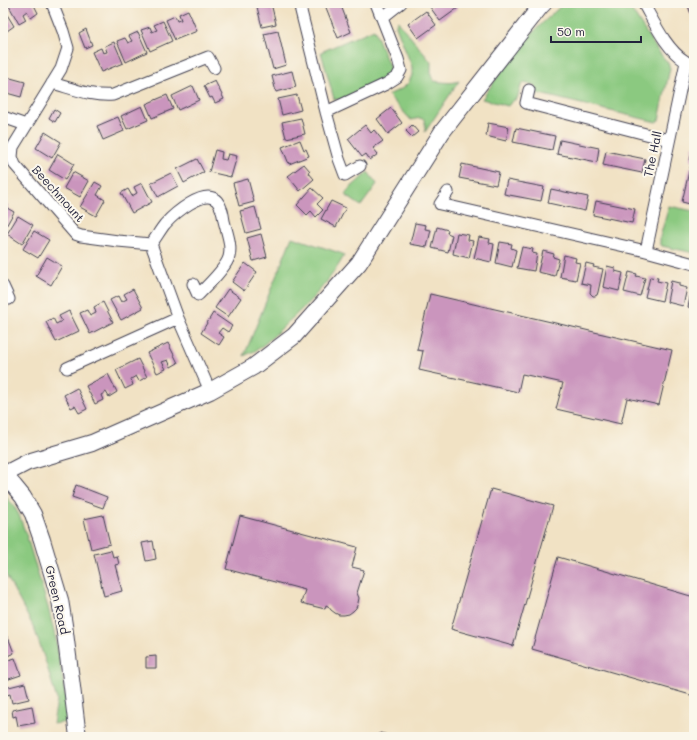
<svg xmlns="http://www.w3.org/2000/svg" width="697" height="740" font-family="Mali,sans-serif">
<rect width="100%" height="100%" fill="#fbf7ec"/>
<filter id="ink" filterUnits="userSpaceOnUse"><feTurbulence type="fractalNoise" baseFrequency=".025" numOctaves="2"/><feDisplacementMap in="SourceGraphic" scale="8" xChannelSelector="R" yChannelSelector="G"/><feConvolveMatrix kernelMatrix="1 2 1 2 8 2 1 2 1" color-interpolation-filters="sRGB"/></filter>
<filter id="wash" filterUnits="userSpaceOnUse"><feTurbulence type="fractalNoise" baseFrequency=".012" numOctaves="4" result="noise"/><feDisplacementMap in="SourceGraphic" scale="16" xChannelSelector="R" yChannelSelector="G"/><feGaussianBlur stdDeviation="0.9" result="paint"/><feColorMatrix in="noise" values="0 0 0 0 0 0 0 0 0 0 0 0 0 0 0 0 0 1.4 0 .05"/><feComposite in="paint" operator="in"/></filter>
<g filter="url(#wash)">
<rect width="100%" height="100%" fill="#f1e2c4"/>
<path fill="#8bc980" stroke="#56765e" d="M564,3H627L658,51L668,63L670,68L659,120L656,122L536,93L535,85L522,83L517,99L512,101L508,106L482,99C494,82 505,65 517,50C531,33 548,18 564,3Z
M398,21L400,24L431,62V76L434,81C443,82 451,84 459,81L425,132V120L420,118L411,120L388,95L403,88L409,82L412,75V67L396,26V23Z
M374,29L391,71L386,77L340,100L334,99L321,52Z
M368,172L377,184L361,206L345,195L347,191Z
M669,206L694,211V253L662,246L660,243V237Z
M292,237L343,254L344,256C330,281 309,303 288,322C279,331 269,341 258,349C254,352 249,353 244,356Z
M3,493L14,506L19,515L26,534L48,607L56,640L69,718L67,722L53,724L57,700L46,663L34,628L6,575L3,570Z"/>
<g id="blocks">
<path fill="#ca95bd" d="M10,3H33L38,13L31,18L27,11L23,14L26,20L19,24L8,4Z
M256,3H271L276,24L262,27Z
M329,3H340L351,32L338,38L325,5Z
M436,3H454L458,8L440,21L430,7Z
M687,3H694V17H692Z
M3,8L14,26L7,31L3,25Z
M188,10L197,31L175,40L166,20L175,16L177,21L180,20H181L179,14Z
M426,11L436,25L418,38L408,24Z
M163,21L172,41L150,51L141,30L150,27L152,32L157,30L154,25Z
M86,29L92,45L85,48L79,33Z
M278,31L286,65L273,69L264,34Z
M138,32L147,52L126,62L117,41L125,38L128,43L132,41L129,36Z
M114,42L123,63L101,72L92,52L101,48L103,53L107,52L105,46Z
M292,71L296,87L276,92L272,76Z
M3,76L25,82L21,97L3,92Z
M215,81L224,99L215,103L212,97L210,98L204,86Z
M193,86L199,100L178,110L172,96Z
M167,95L173,109L152,118L146,104Z
M297,95L301,110L282,115L278,99Z
M142,106L148,120L127,129L121,116Z
M391,108L402,123L388,134L377,119Z
M54,109L60,113L55,122L49,118Z
M118,117L124,131L103,140L97,126Z
M301,118L305,134L286,138L282,122Z
M488,123L509,127L506,141L486,136Z
M365,125L371,133L374,130L383,141L373,148L378,154L370,160L366,154L362,157L348,139Z
M412,125L418,132L412,137L406,131Z
M516,128L555,136L552,150L513,142Z
M45,132L61,142L52,158L36,148Z
M300,140L304,150L306,149L309,156L289,164L282,147Z
M560,140L599,148L597,162L557,154Z
M693,146H694V162L690,161Z
M215,150L222,152L221,159L226,160L228,154L237,156L231,177L209,172Z
M606,151L645,159L642,173L603,165Z
M58,154L74,164L65,180L49,170Z
M197,159L204,172L184,183L177,169Z
M304,164L310,171L308,172L314,179L300,191L288,176Z
M462,164L499,172L496,185L459,178Z
M690,167L694,168V205L682,202Z
M73,172L89,181L80,197L64,188Z
M171,173L178,186L158,197L151,183Z
M248,179L254,202L239,206L233,183Z
M507,180L544,187L541,201L504,194Z
M95,182L102,186L97,195L105,200L96,216L80,207Z
M142,183L152,202L132,213L121,193L128,189L132,196L137,193L134,187Z
M312,188L323,198L317,204L323,210L316,217L311,211L307,215L297,205Z
M551,189L588,197L585,211L548,203Z
M331,201L346,208L336,227L321,219Z
M596,201L635,209L632,223L593,215Z
M3,202L8,205L7,208L14,212L5,228L3,227Z
M255,207L261,229L246,233L240,211Z
M18,216L33,225L22,244L7,234Z
M415,223L426,225L425,229L431,230L427,247L410,244Z
M437,227L448,230L447,233L452,235L448,252L432,248Z
M34,231L49,240L38,258L23,249Z
M457,233L469,235L468,240L473,241L469,258L453,254Z
M261,234L267,257L253,261L247,238Z
M479,237L490,239L489,243L494,244L491,262L474,258Z
M500,242L512,244L511,248L516,250L512,267L496,263Z
M522,247L533,249L532,253L537,254L534,271L517,268Z
M543,251L554,254L553,257L559,259L555,276L538,272Z
M564,255L576,258L575,262L580,263L576,280L560,277Z
M47,257L62,266L51,285L36,276Z
M245,263L257,272L244,291L232,282Z
M586,263L594,265L593,267L603,269L598,292L597,295L595,296H593L590,293L591,285L581,283Z
M607,266L615,268V271L623,273L619,291L603,287Z
M629,272L637,274L636,276L645,278L640,296L624,292Z
M650,277L658,278L657,281L666,283L662,301L645,297Z
M671,281L679,283V286L687,288L683,306L667,302Z
M693,284H694V309L688,307Z
M133,289L143,308L121,320L110,300L118,296L121,302L127,299L124,294Z
M228,289L241,298L228,317L215,308Z
M430,294L672,350L659,405L627,398L621,424L556,409L563,383L522,374L518,392L419,370L423,351L417,350Z
M103,302L113,322L90,334L80,313L87,310L90,316L96,313L94,307Z
M69,311L79,331L56,342L46,322L53,318L56,324L62,321L59,316Z
M213,313L232,326L228,332L222,328L218,333L224,337L219,345L201,333Z
M168,343L178,363L171,367L168,360L162,362L166,369L157,373L147,353Z
M138,359L147,377L139,381L136,376L131,379L133,385L125,389L116,370Z
M108,374L117,392L109,397L106,392L101,395L103,400L95,404L86,386Z
M77,388L87,409L79,413L75,406L71,408L64,395Z
M76,485L107,497L103,508L72,497Z
M491,489L553,506L513,646L451,629Z
M103,515L110,544L91,549L84,519Z
M240,516L357,547L352,567L364,570L357,593L359,598L358,603L356,608L353,611L349,614L344,615H339L335,613L331,610L328,606L326,605L325,609L301,603L305,590L226,569Z
M153,541L156,559L146,561L142,543Z
M111,550L113,557L117,556L119,564L115,565L122,591L104,596L94,554Z
M558,557L694,597V696L532,649Z
M8,637L14,653L3,658V639Z
M156,656V668H146V657Z
M15,658L21,675L3,681V662Z
M25,683L29,699L12,703L10,694L7,695L5,688Z
M32,706L35,723L18,726L16,716L13,717L12,710Z
M380,733L393,736V737H379Z"/>
</g>
</g>
<g filter="url(#ink)">
<use href="#blocks" fill-opacity="0" stroke="#413f50" stroke-width="1"/>
<g fill="none" stroke-linecap="round" stroke-linejoin="round">
<g stroke="#413f50" stroke-width="13">
<path id="street" d="M52,3L63,31L68,48L61,69L13,147L12,157L15,165L75,234L81,236L118,241L151,244L178,318L210,391
M299,3L326,112L339,159L345,175L360,166
M643,3C654,22 666,49 685,61C688,63 691,63 694,64
M382,18L401,3
M52,83C71,88 93,97 113,95L208,57L214,68
M529,90L526,103L669,140
M326,112L386,84L397,77L401,70L398,59L376,3
M3,117L26,125
M448,192L440,204L646,251L694,264
M151,244C156,238 160,230 165,224C174,214 205,187 217,201C222,207 223,214 224,221C227,233 232,245 229,257C226,268 206,287 198,295L193,284
M646,251L686,62
M3,286L9,299
M67,368L178,318"/>
</g>
<g stroke="#413f50" stroke-width="18">
<path id="secondary" d="M3,474L14,486L23,497L33,514L42,540L60,600L64,625L72,687L78,737
M3,475L28,462L92,443L210,391L253,367L294,336L359,263L442,132L540,7L544,3"/>
</g>
<use href="#street" stroke="#fff" stroke-width="11"/>
<use href="#secondary" stroke="#fff" stroke-width="16"/>
</g>
</g>
<g text-anchor="middle" stroke-width="4" stroke-linejoin="round" paint-order="stroke">
<g font-size="12" fill="#22223b" stroke="#fbf7ec">
<text transform="translate(653 154) rotate(-78)" y="4">The Hall</text>
<text transform="translate(58 194) rotate(48)" y="4">Beechmount</text>
<text transform="translate(57 600) rotate(77)" y="4">Green Road</text>
</g>
</g>
<rect width="697" height="740" fill="none" stroke="#fbf7ec" stroke-width="16"/>
<path d="M551 36v6h90v-6" fill="none" stroke="#22223b" stroke-width="2"/>
<text x="557" y="36" font-size="12" fill="#22223b" stroke="#fbf7ec" stroke-width="3" paint-order="stroke">50 m</text>
</svg>
